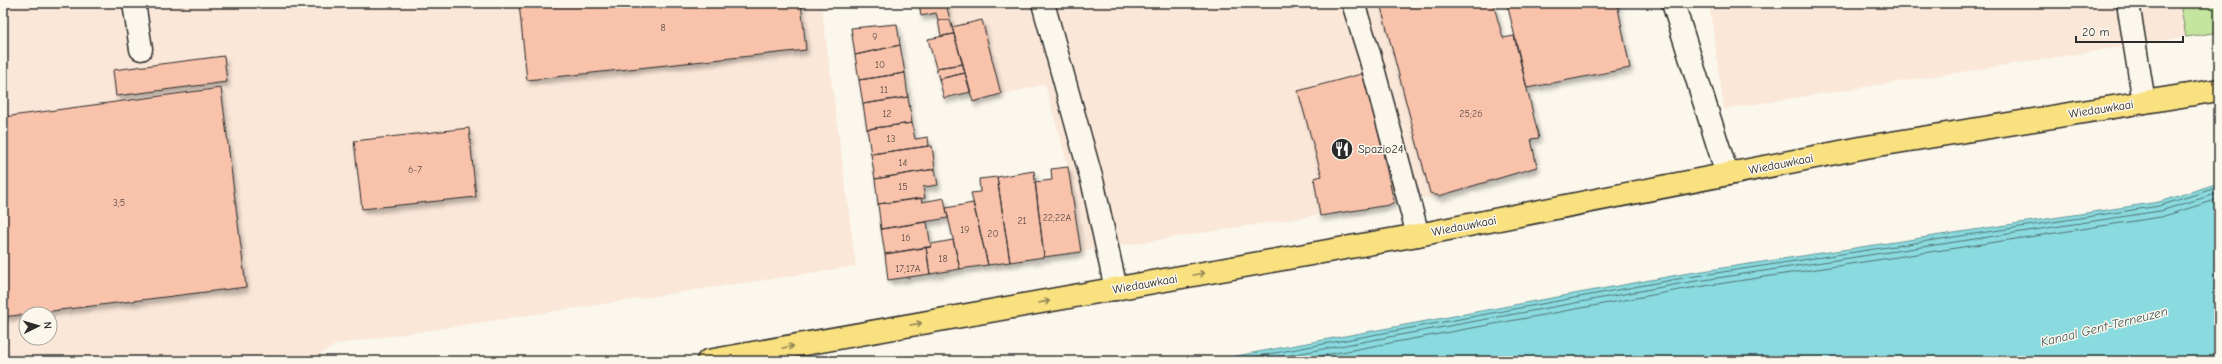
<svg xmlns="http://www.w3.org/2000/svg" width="2222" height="364" font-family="'Comic Neue',sans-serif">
<defs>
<filter id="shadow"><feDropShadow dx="2.5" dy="4.5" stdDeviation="2" flood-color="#0004"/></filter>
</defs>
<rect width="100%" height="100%" fill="#fbf7ec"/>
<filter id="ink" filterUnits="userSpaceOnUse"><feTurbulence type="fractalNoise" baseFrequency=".025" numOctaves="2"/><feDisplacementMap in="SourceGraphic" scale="8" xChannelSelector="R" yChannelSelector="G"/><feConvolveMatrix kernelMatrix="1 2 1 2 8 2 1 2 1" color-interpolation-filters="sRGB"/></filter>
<g filter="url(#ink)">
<path fill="#fae7d8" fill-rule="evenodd" d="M3,3H863L822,9L856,266L337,344L310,361H3ZM26,314H50V338H26Z
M946,3H1493L1503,38L1514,36L1539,138L1531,139L1538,166L1497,178L1495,181L1439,196L1081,252L1068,167L1045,84L973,102Z
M1709,3H2180L2186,37L1724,109Z"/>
<path fill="#c4e59e" stroke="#788864" d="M2180,3H2219V32L2186,37Z"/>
<path fill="#89dbdf" stroke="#639597" d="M2219,183V361H1209L1683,274L2159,202Z"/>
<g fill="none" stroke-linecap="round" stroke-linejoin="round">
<path stroke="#517173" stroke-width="1" d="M1231,361L1683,278L2159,206L2219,187
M1258,361L1684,283L2160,211L2219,193
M1292,361L1685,289L2161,217L2219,199"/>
</g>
<path fill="#f8c2ab" stroke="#2b2b2b" filter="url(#shadow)" d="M519,3H801L806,50L527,80Z
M919,3H946L950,20H938L936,13L921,16Z
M1380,3H1493L1503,38L1514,36L1539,138L1531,139L1537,167L1439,196L1430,193Z
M1507,3H1617L1630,68L1527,88Z
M938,20H950L954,34L941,36Z
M982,20L1001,94L973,102L952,27Z
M897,24L900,45L855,55L851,28Z
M954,34L963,64L936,68L928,39Z
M900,45L905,73L859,80L855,55Z
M224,56L227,82L116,96L113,70Z
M963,64L965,73L939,79L936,68Z
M905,73L908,97L863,104L859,80Z
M965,73L971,92L944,98L939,79Z
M1365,73L1394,202L1389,205L1320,216L1314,178L1322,176L1298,91Z
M221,88L246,287L3,317V117Z
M908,97L912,123L867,129L863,104Z
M912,123L915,139L928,137L929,146L871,154L867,129Z
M469,128L476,197L362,209L354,141Z
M929,146H932L935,169L875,179L871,154Z
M1068,167L1081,252L1044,257L1035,182L1052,180L1051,169Z
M935,169L938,185L923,187L925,198L878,204L875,179Z
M1034,171L1044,257L1010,262L997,177Z
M997,177L1010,262L988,265L971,193L980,192L979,179Z
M921,198L922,202L944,198L948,218L881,229L878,204Z
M973,203L988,265L960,269L946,208Z
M927,222L931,247L885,254L881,229Z
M953,240L960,269L930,274L926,247H931V244Z
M926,247L930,274L888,280L885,254Z"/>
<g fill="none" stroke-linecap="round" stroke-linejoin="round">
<g stroke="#2b2b2b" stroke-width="25">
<path id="minor" d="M134,3L141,49
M1043,3L1093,184L1116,289
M1353,3L1370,57L1418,235
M1673,3L1727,174
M2128,3L2144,102"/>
</g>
<g stroke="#2b2b2b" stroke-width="25">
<path id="major" d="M708,361L1418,235L1866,147L2219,90"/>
</g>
<use href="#minor" stroke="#fbf7ec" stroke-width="22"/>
<use href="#major" stroke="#fae180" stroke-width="22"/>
</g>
<defs><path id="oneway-shaft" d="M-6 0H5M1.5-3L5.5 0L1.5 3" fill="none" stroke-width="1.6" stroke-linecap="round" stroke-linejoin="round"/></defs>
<g stroke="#928656">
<use href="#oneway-shaft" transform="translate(1199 274) rotate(-10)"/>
<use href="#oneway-shaft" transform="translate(1044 302) rotate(-10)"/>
<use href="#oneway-shaft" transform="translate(916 324) rotate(-10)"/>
<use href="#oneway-shaft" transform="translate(788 347) rotate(-10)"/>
</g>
</g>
<defs>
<g id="restaurant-disc" transform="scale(1.15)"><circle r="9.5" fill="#2b2b2b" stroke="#fbf7ec"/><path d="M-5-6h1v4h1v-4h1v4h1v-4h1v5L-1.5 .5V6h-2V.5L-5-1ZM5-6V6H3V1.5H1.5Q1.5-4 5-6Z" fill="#fff"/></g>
</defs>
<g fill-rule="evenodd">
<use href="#restaurant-disc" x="1342" y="149"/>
</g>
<g text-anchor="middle" stroke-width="3" stroke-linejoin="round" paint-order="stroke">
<g font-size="10" fill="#5e514b">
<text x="663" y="31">8</text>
<text x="875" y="40">9</text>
<text x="880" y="68">10</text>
<text x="884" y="93">11</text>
<text x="887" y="117">12</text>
<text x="1471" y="117">25;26</text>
<text x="891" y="142">13</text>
<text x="903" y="166">14</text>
<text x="415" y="173">6-7</text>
<text x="903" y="190">15</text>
<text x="119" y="206">3;5</text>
<text x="1057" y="221">22;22A</text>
<text x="1022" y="224">21</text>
<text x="965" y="233">19</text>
<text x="993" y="237">20</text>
<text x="906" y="241">16</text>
<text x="943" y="262">18</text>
<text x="908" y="272">17;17A</text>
</g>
<g font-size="12" fill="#2b2b2b" stroke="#fbf7ec">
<text transform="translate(2101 109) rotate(-9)" y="4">Wiedauwkaai</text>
<text transform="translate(1781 164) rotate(-11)" y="4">Wiedauwkaai</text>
<text transform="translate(1464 226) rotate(-11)" y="4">Wiedauwkaai</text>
<text transform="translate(1145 284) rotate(-10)" y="4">Wiedauwkaai</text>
</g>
<g font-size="12" fill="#2b2b2b" stroke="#fbf7ec" text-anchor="start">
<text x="1358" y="153">Spazio24</text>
</g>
<g font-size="13" font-style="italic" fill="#425758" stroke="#fbf7ec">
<text transform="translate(2104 326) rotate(-14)" y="5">Kanaal Gent-Terneuzen</text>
</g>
</g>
<rect width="2222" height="364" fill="none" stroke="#fbf7ec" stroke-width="16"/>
<rect x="8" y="8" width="2206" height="348" fill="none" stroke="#2b2b2b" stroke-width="1.5" filter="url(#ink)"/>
<g transform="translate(38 326) rotate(85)"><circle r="19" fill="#fbf7ec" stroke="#a8a59f"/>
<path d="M0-3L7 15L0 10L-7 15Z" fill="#2b2b2b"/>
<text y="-6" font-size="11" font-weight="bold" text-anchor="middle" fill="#2b2b2b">N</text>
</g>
<path d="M2076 36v6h107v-6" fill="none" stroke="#2b2b2b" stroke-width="2"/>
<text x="2082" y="36" font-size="12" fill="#2b2b2b" stroke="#fbf7ec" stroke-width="3" paint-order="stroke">20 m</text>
</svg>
